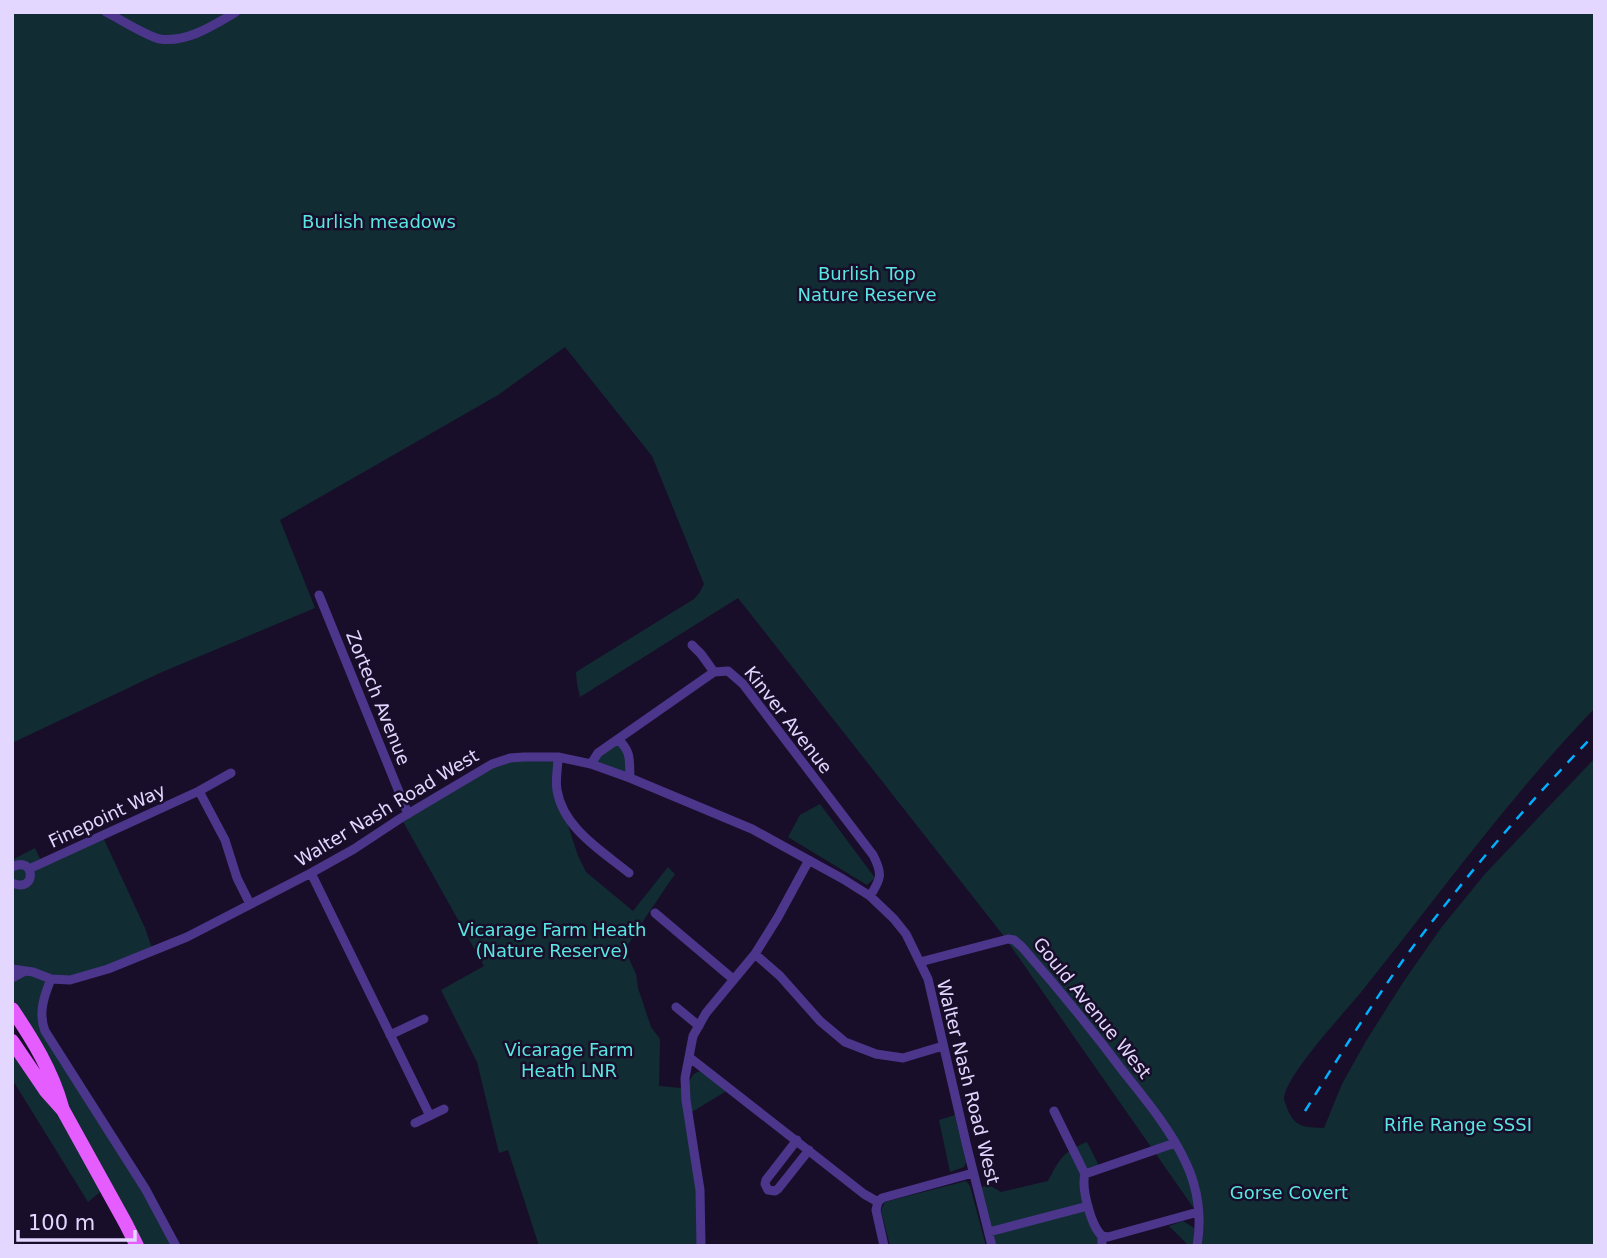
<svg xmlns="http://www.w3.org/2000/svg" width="1607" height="1258" font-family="'DejaVu Sans',sans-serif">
<rect width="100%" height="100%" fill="#180e29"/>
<path fill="#112d33" d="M12,12H1595V708C1510,796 1438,896 1362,991C1345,1012 1286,1075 1284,1098C1284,1101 1286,1105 1287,1108C1295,1128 1304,1127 1324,1128L1342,1084L1366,1041L1404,981L1441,928L1485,874L1595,758V1246H1199L1202,1220L1003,935L738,598L580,697L577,684L576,672L694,599L700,592L704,584L652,456L565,347L498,395L280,520L315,608L162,672L12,743Z
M618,739L624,745L630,778L593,764Z
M558,757L556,788L578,856L586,872L633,911L668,867L675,874L639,927L625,950L636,974L638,988L651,1027L660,1039L659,1086L681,1088L700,1190L701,1246H539L508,1150L499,1153L477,1062L441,990L484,966L401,818L492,764Z
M820,804L875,878L867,885L788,837L800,815Z
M102,835L145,928L153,951L108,969L51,979L42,1023L176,1246H137L106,1187L88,1202L12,1079V1041L61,1108L12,1009V860L35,848L42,863Z
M700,1071L728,1090L692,1112C690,1097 683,1076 700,1071Z
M955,1115L966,1162L964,1167L950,1172L939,1120Z
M1087,1142L1100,1168L1083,1180L1102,1246H992L978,1188L989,1185L1001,1192L1048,1181C1060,1159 1062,1152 1087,1142Z
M966,1181L970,1186L986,1246H890L881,1210L885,1202Z
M1183,1221L1194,1228L1195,1237L1193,1246H1189L1169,1226Z"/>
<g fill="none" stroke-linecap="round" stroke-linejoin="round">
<path stroke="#4c368b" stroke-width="9" d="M106,12C120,19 146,36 160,39C187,43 214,25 236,12
M319,595L408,814
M692,645L701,654L714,672
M618,739C632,753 629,759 630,778
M558,757C558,768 555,780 557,790C563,828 602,851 629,873
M591,764L598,753L701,681L714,672L728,671L743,684L873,855C883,874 881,879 870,896
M199,791L225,840L237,878L250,904
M12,867C36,855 37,894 12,883
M29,869L199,791L231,773
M311,873L430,1116
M655,913L733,979
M755,954L780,976L820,1021L845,1042L876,1054L903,1058L943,1046
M920,962L1008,939L1014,940L1022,947C1058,988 1093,1031 1126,1075C1147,1101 1172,1132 1186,1163C1198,1188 1202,1218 1197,1246
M12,969L33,972L51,979L70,980L108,969L187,937L311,873L354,849L401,818L492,764L510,758L524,757H558L591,764L630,778L752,829L843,879L870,896L894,919L906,934L928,979L967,1147L992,1246
M12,978L25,971
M51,979C44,996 38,1013 45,1031L146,1190L176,1246
M676,1007L699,1026
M390,1035L424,1019
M689,1057L864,1194L878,1202
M1054,1111L1085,1174C1081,1188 1091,1226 1102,1236V1246
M415,1123L444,1109
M797,1140L766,1180L765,1184L768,1190L775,1191L778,1189L809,1150
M1085,1174L1175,1143
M989,1232L1088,1206
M1102,1236L1108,1237L1198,1212
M701,1246L700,1190L686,1100L685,1078L693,1036L706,1013L755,954L778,917L809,860
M884,1246L876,1210L878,1202L882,1198L973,1173"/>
<path stroke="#e65dff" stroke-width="14" d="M12,1009C33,1040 52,1071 62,1107
M12,1041L46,1091L63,1110L126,1224L137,1246"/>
<path stroke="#02afff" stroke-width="2.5" stroke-dasharray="10 9" stroke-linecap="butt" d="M1305,1111C1337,1060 1369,1008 1404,959C1462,880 1527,804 1595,734"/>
</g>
<g text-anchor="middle" stroke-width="5" stroke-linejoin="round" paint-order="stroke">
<g font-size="18" fill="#59e7e3" stroke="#180e29">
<text x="379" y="228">Burlish meadows</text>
<text x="867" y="280">Burlish Top<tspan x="867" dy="21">Nature Reserve</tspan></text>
<text x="552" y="936">Vicarage Farm Heath<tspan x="552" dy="21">(Nature Reserve)</tspan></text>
<text x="569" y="1056">Vicarage Farm<tspan x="569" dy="21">Heath LNR</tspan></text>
<text x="1458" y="1131">Rifle Range SSSI</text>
<text x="1289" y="1199">Gorse Covert</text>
</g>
<g font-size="18" fill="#e3d6ff" stroke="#180e29">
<text transform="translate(378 698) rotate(68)" y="6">Zortech Avenue</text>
<text transform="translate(788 720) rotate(52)" y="6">Kinver Avenue</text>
<text transform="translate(387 808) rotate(-31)" y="6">Walter Nash Road West</text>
<text transform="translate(107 816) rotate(-25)" y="6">Finepoint Way</text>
<text transform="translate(1092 1008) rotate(51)" y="6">Gould Avenue West</text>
<text transform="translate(968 1082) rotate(76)" y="6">Walter Nash Road West</text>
</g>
</g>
<rect width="1607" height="1258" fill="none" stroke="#e3d6ff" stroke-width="28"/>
<path d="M18 1230v10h117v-10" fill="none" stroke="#e3d6ff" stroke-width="3.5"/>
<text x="28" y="1230" font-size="21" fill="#e3d6ff" stroke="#180e29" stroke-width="5" paint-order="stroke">100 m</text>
</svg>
